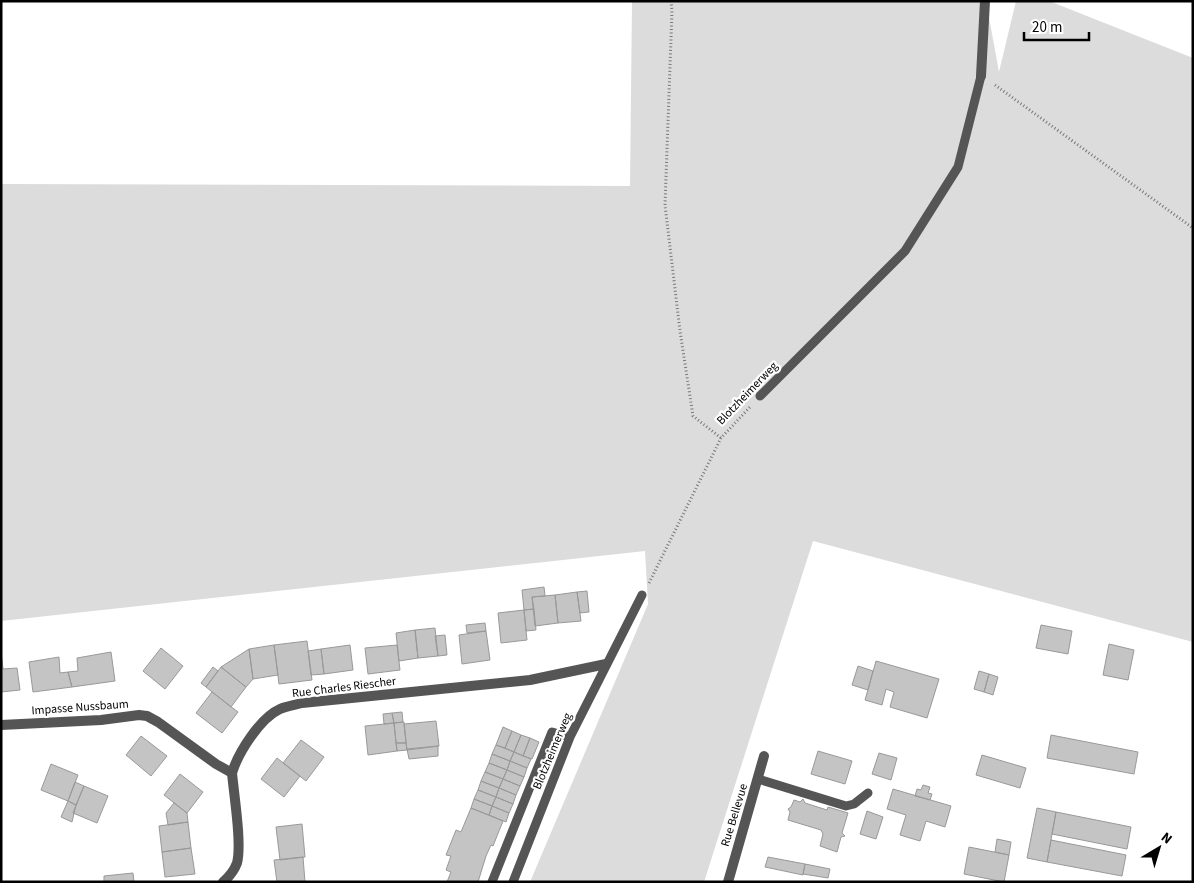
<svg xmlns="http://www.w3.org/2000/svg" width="1194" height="883" font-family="'Source Sans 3',sans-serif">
<rect width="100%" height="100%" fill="#fff"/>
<path fill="#dcdcdc" d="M632,1H986L999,72L1016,1H1049L1193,58V642L813,541L704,882H530L648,604L645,551L1,621V184L630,186Z"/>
<path fill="#c4c4c4" stroke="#999" d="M544,587L545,596L532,597L534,609L524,610L522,590Z
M587,591L589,612L580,613L577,592Z
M577,592L581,621L558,623L555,595Z
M555,595L558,623L535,626L532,597Z
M534,609L536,630L526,631L524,610Z
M524,610L527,640L501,643L498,613Z
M485,623L486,631L467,633L466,625Z
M1041,625L1072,631L1068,654L1036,648Z
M435,628L438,656L418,658L415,630Z
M415,630L418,658L399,661L396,633Z
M486,631L490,660L462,664L459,635Z
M445,635L447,655L438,656L435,636Z
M307,641L312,680L279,684L274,645Z
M1109,644L1134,650L1128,680L1103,675Z
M274,645L278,675L253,679L249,649Z
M350,645L353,670L324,674L321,649Z
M397,645L400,670L368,674L365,648Z
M161,648L183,666L165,689L143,671Z
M249,649L253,679L246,687L221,667Z
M321,649L324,674L311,675L308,651Z
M1,652L3,669L17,668L20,690L1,692Z
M111,652L115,681L72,687L68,672L78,671L77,658Z
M59,657L60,673L68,672L72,687L33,692L29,662Z
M876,661L939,679L927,718L890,707L894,692L886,689L882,705L865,700Z
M858,666L873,671L868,690L852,685Z
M213,667L218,671L206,687L201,683Z
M221,667L246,687L231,707L206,687Z
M979,671L989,674L984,692L974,689Z
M989,674L998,677L993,695L984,692Z
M212,692L238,712L222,733L196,713Z
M402,712L403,722L394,723L392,713Z
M392,713L394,723L384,724L383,714Z
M436,721L439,746L407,750L404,724Z
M404,722L406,743H396L394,723Z
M394,723L397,751L368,755L365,726Z
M503,727L512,731L505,748L496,745Z
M512,731L521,735L514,752L505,748Z
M521,735L530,738L523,756L514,752Z
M1051,735L1138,752L1134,774L1047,758Z
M141,736L167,756L151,776L126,755Z
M530,738L539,742L532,759L523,756Z
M301,740L324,757L306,781L283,763Z
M396,743H406L407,750L397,751Z
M496,745L514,752L510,761L492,754Z
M438,746V756L409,759L407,749Z
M818,751L852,761L845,784L811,774Z
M514,752L531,759L527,768L510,761Z
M879,753L897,758L891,780L872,774Z
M492,754L510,761L507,770L489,763Z
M982,755L1026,768L1020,788L976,775Z
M277,758L300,776L284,797L261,779Z
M510,761L527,768L524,777L507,770Z
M489,763L507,770L503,779L485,772Z
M51,764L78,775L68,801L41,790Z
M507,770L524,777L520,786L503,779Z
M485,772L503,779L499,788L481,781Z
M180,774L203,792L187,813L164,795Z
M503,779L520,786L516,795L499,788Z
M481,781L499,788L496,797L478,790Z
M75,782L84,786L76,805L68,801Z
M923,785L930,787L928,793L932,794L930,800L915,796L917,789L921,790Z
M84,786L108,796L97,823L73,813Z
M499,788L516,795L513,804L496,797Z
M893,789L951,806L945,827L926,821L920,841L900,835L906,815L887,809Z
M478,790L496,797L492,806L474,799Z
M496,797L513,804L509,813L492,806Z
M474,799L492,806L489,815L471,808Z
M803,799L805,803L827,810L828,807L848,813L842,833L845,836L841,837L837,852L820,846L823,834L821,830L788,820L790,812L788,809L791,807L794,800L800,802Z
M68,801L76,805L72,822L61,817Z
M174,803L187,813L188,822L168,825L166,813Z
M492,806L509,813L506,822L489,815Z
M471,808L503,821L493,846L491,845L486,856L478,882H447L451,872L446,870L451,856L446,855L456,830L461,832Z
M1037,808L1056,812L1047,862L1027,858Z
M867,811L883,817L876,839L860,834Z
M1056,812L1131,827L1127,849L1052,834Z
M188,822L191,848L162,852L159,826Z
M302,824L305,857L280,860L276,827Z
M997,839L1011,842L1009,855L995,852Z
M1051,840L1126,855L1122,876L1047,862Z
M969,847L1009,855L1004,882L964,874Z
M191,848L195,874L165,877L162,852Z
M303,857L305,882H277L274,860Z
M768,857L805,864L803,875L765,867Z
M805,864L830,869L828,878L803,874Z
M133,873L134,882H104V876Z"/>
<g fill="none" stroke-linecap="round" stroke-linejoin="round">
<path stroke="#777" stroke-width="3" stroke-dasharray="1 2.5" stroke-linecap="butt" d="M671,1L672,11L665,205L680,331L693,416L721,438
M995,85L1193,228
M649,583L721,438L751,406"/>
<path stroke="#555" stroke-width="9" d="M760,396L905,251L958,167L981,76
M758,779L846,806L854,804L868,793
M492,882L552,732L570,737
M513,882L570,737L642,595"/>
<path stroke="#555" stroke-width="10" d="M981,76L985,1
M1,725L101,720L139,715L147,716L158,722L216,764L232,773
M223,882C229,877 234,871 237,863C242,844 234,795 232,773C238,753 260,718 280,709C287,706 295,705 302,703L530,680L606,664
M728,882L764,756"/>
</g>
<g text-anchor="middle" stroke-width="4.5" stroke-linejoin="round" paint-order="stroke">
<g font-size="12" fill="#000" stroke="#fff">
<text transform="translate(747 393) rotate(-46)" y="4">Blotzheimerweg</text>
<text transform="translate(344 687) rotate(-7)" y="4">Rue Charles Riescher</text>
<text transform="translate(80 707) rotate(-4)" y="4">Impasse Nussbaum</text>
<text transform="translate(552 751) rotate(-67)" y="4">Blotzheimerweg</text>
<text transform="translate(734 815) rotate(-73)" y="4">Rue Bellevue</text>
</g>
</g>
<rect width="1194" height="883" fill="none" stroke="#000000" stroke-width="5"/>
<g transform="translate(1159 848) rotate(38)" stroke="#ffffff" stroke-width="4" paint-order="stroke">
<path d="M0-4L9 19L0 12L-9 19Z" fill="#000000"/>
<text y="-8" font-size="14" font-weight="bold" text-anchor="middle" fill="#000000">N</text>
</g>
<path d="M1024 32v8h65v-8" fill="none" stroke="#000000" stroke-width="2.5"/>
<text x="1032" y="32" font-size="15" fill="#000000" stroke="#ffffff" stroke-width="4" paint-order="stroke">20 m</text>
</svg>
